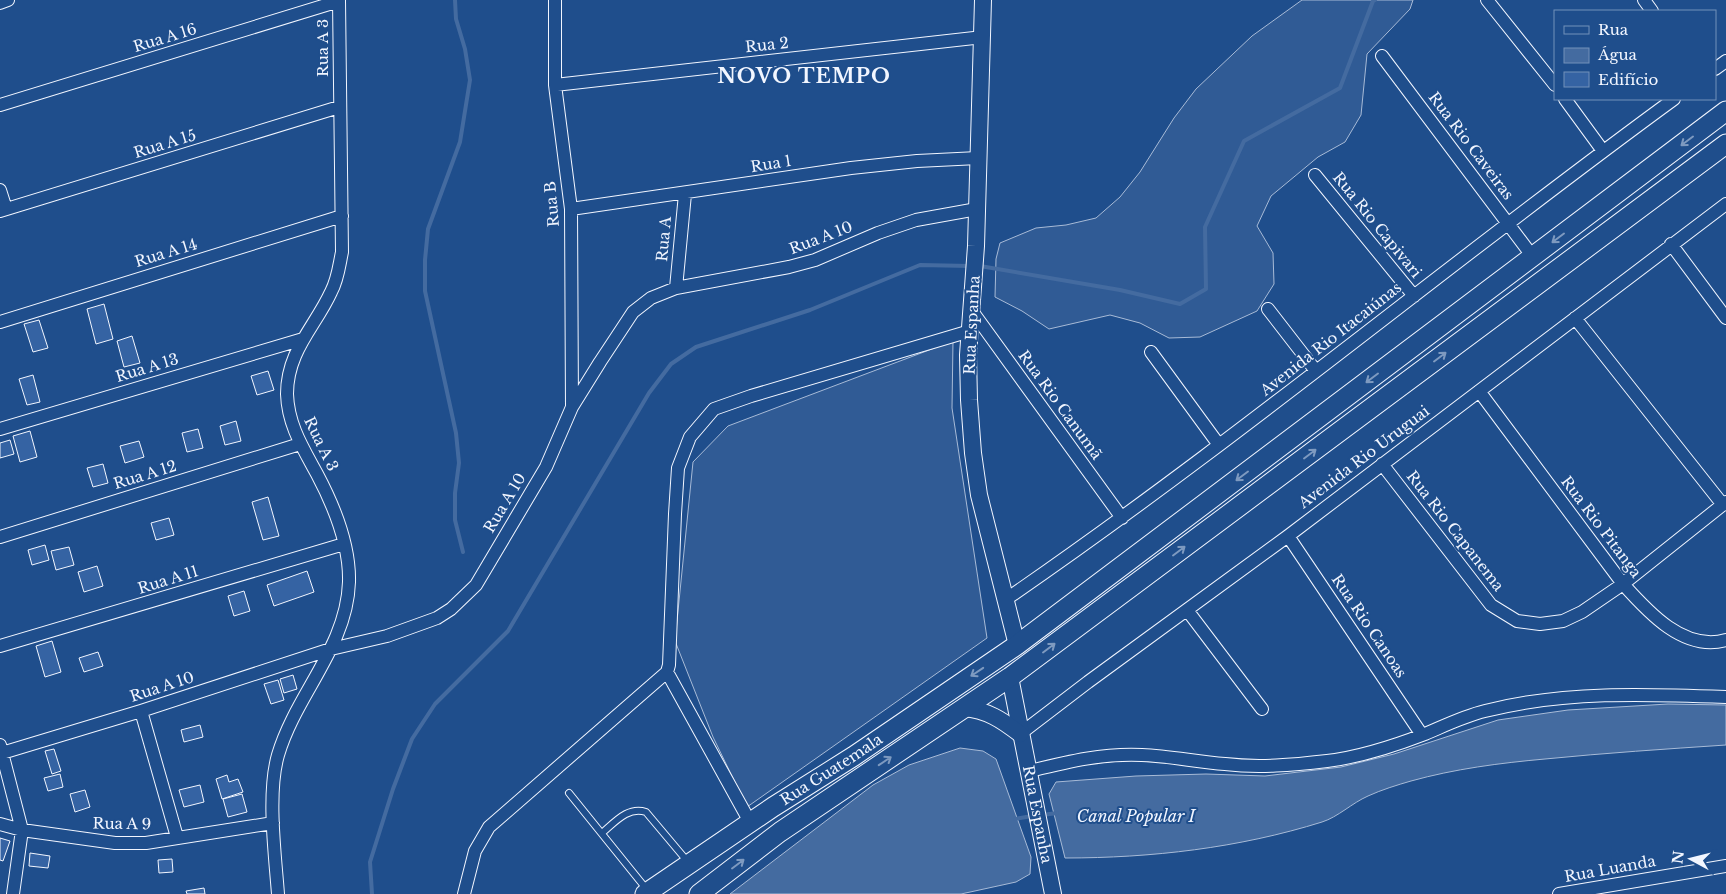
<svg xmlns="http://www.w3.org/2000/svg" width="1726" height="894" font-family="'Libre Baskerville',serif">
<rect width="100%" height="100%" fill="#1f4e8c"/>
<path fill="#305b95" stroke="#a8bbd7" d="M1302,0H1413L1410,9L1367,54L1361,115L1345,142L1318,157L1271,196L1257,226L1273,253L1274,284L1257,311L1200,337L1169,338L1140,323L1110,315L1049,329L1022,311L995,297L996,259L1000,243L1036,228L1066,225L1096,218L1120,197L1140,172L1174,118L1196,89L1252,36Z
M953,341L952,408L987,638L747,807L713,737L675,641L693,462L728,426Z"/>
<path fill="#446ba0" stroke="#a8bbd7" d="M1668,704L1726,705V745C1666,749 1605,753 1545,759C1500,763 1454,769 1411,781C1397,785 1381,790 1368,796C1352,803 1338,817 1322,822C1239,848 1151,858 1065,858L1049,794L1056,782L1136,776L1206,774L1265,776L1341,767L1394,754L1498,720L1568,710Z
M960,748L983,751L996,759L1031,857L1030,874L1016,882L961,894H730L873,785L909,765Z"/>
<g fill="none" stroke-linecap="round" stroke-linejoin="round">
<path stroke="#446ba0" stroke-width="4" d="M455,0L456,19L465,49L470,80L460,142L428,229L425,260V291L456,433L459,463L455,493V520L463,552
M980,266L1120,290L1180,304L1206,289L1205,227L1244,141L1340,88L1373,1L1375,0
M1042,815L1057,813
M1015,819L1032,816
M372,894L370,862L393,789L412,739L435,704L508,631L649,393L671,364L696,347L810,310L920,265L970,266"/>
</g>
<path fill="#3563a3" stroke="#f2f6ff" d="M104,304L113,339L96,344L87,309Z
M39,320L48,348L33,352L24,324Z
M132,336L140,363L124,367L117,341Z
M268,371L274,390L257,395L251,376Z
M33,375L40,402L27,405L19,379Z
M236,421L241,441L225,445L220,426Z
M198,429L203,448L187,452L182,433Z
M30,431L37,457L20,462L13,436Z
M10,440L14,454L0,458V443Z
M139,441L144,457L125,463L120,446Z
M103,464L108,483L93,487L87,468Z
M268,497L279,536L263,540L252,502Z
M169,518L174,535L156,540L151,523Z
M45,545L49,560L32,565L28,550Z
M69,547L74,565L56,570L51,551Z
M97,566L103,586L84,592L78,572Z
M307,571L314,592L274,606L267,585Z
M244,591L250,611L234,616L228,596Z
M52,641L61,672L45,677L36,646Z
M98,652L103,666L84,672L79,658Z
M293,675L297,689L284,693L280,679Z
M278,680L284,700L271,704L264,684Z
M200,725L203,737L184,742L181,730Z
M54,749L61,771L52,774L45,751Z
M60,774L63,787L48,791L44,778Z
M227,775L229,782L238,779L243,792L222,799L216,779Z
M200,785L204,802L184,807L179,790Z
M85,790L90,807L75,812L70,794Z
M242,794L247,812L228,817L223,799Z
M0,838L10,841L3,861L0,860Z
M30,853L50,856L48,868L29,866Z
M172,859L173,872L159,873L158,860Z
M204,888L205,894H187L186,891Z"/>
<g fill="none" stroke-linecap="round" stroke-linejoin="round">
<g stroke="#f2f6ff" stroke-width="8">
<path id="lane" d="M569,793L648,891
M602,833C615,822 628,806 646,812L688,862"/>
</g>
<g stroke="#f2f6ff" stroke-width="14">
<path id="street" d="M555,0V85L571,209L572,407
M1487,0L1555,85
M1644,0L1652,11
M0,3L8,0
M1382,56L1533,257
M1715,69L1726,61
M555,85L983,37
M1565,99L1603,151
M0,105L339,1
M1315,175L1414,296
M0,190L6,209
M571,209L851,168L917,161L978,158
M0,211L339,107
M1671,244L1726,318
M676,288L685,194
M1268,309L1316,371
M972,311L1122,518
M1575,318L1723,505
M0,322L342,216
M1151,352L1219,445
M1479,391L1623,584C1648,612 1684,652 1726,640
M0,429L303,339
M1382,464L1491,605L1517,621L1540,624L1563,621L1582,612L1623,584L1726,502
M1288,536L1422,735
M0,537L300,444
M1005,600C1235,442 1449,263 1674,99
M1187,610L1262,709
M0,646L344,544
M667,672L750,822
M141,711L177,837
M1020,734L1088,682L1288,536L1726,204
M0,745L22,830L13,894
M2,753L141,711L331,649L387,636L437,618L451,609L476,585L546,467L572,407L600,362L633,312L651,298L676,288L789,267L815,260L878,233L916,220L977,209
M1030,771C1067,762 1103,753 1142,755C1170,756 1197,762 1225,764C1259,768 1293,765 1327,761C1360,757 1394,746 1425,734C1444,726 1464,716 1485,711C1563,691 1646,694 1726,697
M0,824L22,830L115,843H146L273,823
M278,894C275,854 267,793 278,755C296,694 347,647 349,582C350,545 334,506 317,474C303,448 288,425 287,394C287,351 315,327 331,292C338,279 339,266 342,252L339,0
M464,894L475,851L489,827L667,672L669,665L675,514L678,468L690,437L714,409L751,396L970,331
M1559,894L1726,866"/>
</g>
<g stroke="#f2f6ff" stroke-width="18">
<g id="secondary">
<path d="M983,0L976,246L968,355L969,400L973,453L979,495L1017,645"/>
<path id="s1" d="M1010,677L1053,894"/>
<path d="M964,708C987,710 1002,720 1020,734"/>
</g>
</g>
<g stroke="#f2f6ff" stroke-width="21">
<g id="primary">
<path id="s2" d="M645,894L773,807L854,756L1017,645L1726,111"/>
<path d="M699,894L780,832L1010,677L1726,144"/>
</g>
</g>
<use href="#lane" stroke="#1f4e8c" stroke-width="6"/>
<use href="#street" stroke="#1f4e8c" stroke-width="12"/>
<use href="#secondary" stroke="#1f4e8c" stroke-width="16"/>
<use href="#primary" stroke="#1f4e8c" stroke-width="19"/>
</g>
<defs><path id="oneway-shaft" d="M-6 0H5M1.5-3L5.5 0L1.5 3" fill="none" stroke-width="1.6" stroke-linecap="round" stroke-linejoin="round" transform="scale(1.25)"/></defs>
<g stroke="#7e9ac0">
<use href="#oneway-shaft" transform="translate(1687 141) rotate(143)"/>
<use href="#oneway-shaft" transform="translate(1558 238) rotate(143)"/>
<use href="#oneway-shaft" transform="translate(1440 357) rotate(-37)"/>
<use href="#oneway-shaft" transform="translate(1372 378) rotate(143)"/>
<use href="#oneway-shaft" transform="translate(1310 454) rotate(-37)"/>
<use href="#oneway-shaft" transform="translate(1242 476) rotate(143)"/>
<use href="#oneway-shaft" transform="translate(1179 551) rotate(-37)"/>
<use href="#oneway-shaft" transform="translate(1049 648) rotate(-37)"/>
<use href="#oneway-shaft" transform="translate(977 672) rotate(146)"/>
<use href="#oneway-shaft" transform="translate(885 761) rotate(-34)"/>
<use href="#oneway-shaft" transform="translate(738 864) rotate(-37)"/>
</g>
<g text-anchor="middle" stroke-width="4" stroke-linejoin="round" paint-order="stroke">
<g font-size="15" fill="#f2f6ff" stroke="#1f4e8c">
<text transform="translate(165 38) rotate(-17)" y="5">Rua A 16</text>
<text transform="translate(767 45) rotate(-6)" y="5">Rua 2</text>
<text transform="translate(323 48) rotate(-90)" y="5">Rua A 3</text>
<text transform="translate(165 144) rotate(-17)" y="5">Rua A 15</text>
<text transform="translate(1471 146) rotate(53)" y="5">Rua Rio Caveiras</text>
<text transform="translate(771 164) rotate(-9)" y="5">Rua 1</text>
<text transform="translate(552 204) rotate(-95)" y="5">Rua B</text>
<text transform="translate(1377 225) rotate(51)" y="5">Rua Rio Capivari</text>
<text transform="translate(821 238) rotate(-21)" y="5">Rua A 10</text>
<text transform="translate(664 239) rotate(-85)" y="5">Rua A</text>
<text transform="translate(166 253) rotate(-17)" y="5">Rua A 14</text>
<text transform="translate(972 325) rotate(-87)" y="5">Rua Espanha</text>
<text transform="translate(1331 339) rotate(-38)" y="5">Avenida Rio Itacaiúnas</text>
<text transform="translate(147 368) rotate(-17)" y="5">Rua A 13</text>
<text transform="translate(1060 405) rotate(54)" y="5">Rua Rio Canumã</text>
<text transform="translate(321 444) rotate(64)" y="5">Rua A 3</text>
<text transform="translate(1364 457) rotate(-37)" y="5">Avenida Rio Uruguai</text>
<text transform="translate(145 475) rotate(-17)" y="5">Rua A 12</text>
<text transform="translate(505 503) rotate(-59)" y="5">Rua A 10</text>
<text transform="translate(1601 527) rotate(53)" y="5">Rua Rio Pitanga</text>
<text transform="translate(1455 531) rotate(52)" y="5">Rua Rio Capanema</text>
<text transform="translate(168 580) rotate(-17)" y="5">Rua A 11</text>
<text transform="translate(1369 626) rotate(56)" y="5">Rua Rio Canoas</text>
<text transform="translate(162 687) rotate(-18)" y="5">Rua A 10</text>
<text dy="5" stroke="none"><textPath href="#s2" startOffset="224">Rua Guatemala</textPath></text>
<text dy="5" stroke="none"><textPath href="#s1" startOffset="140">Rua Espanha</textPath></text>
<text transform="translate(122 824) rotate(1)" y="5">Rua A 9</text>
<text transform="translate(1610 869) rotate(-10)" y="5">Rua Luanda</text>
</g>
<g font-size="16" font-style="italic" fill="#f2f6ff" stroke="#1f4e8c">
<text x="1136" y="822">Canal Popular I</text>
</g>
<g font-size="20" font-weight="bold" letter-spacing="1" fill="#f2f6ff" stroke="#1f4e8c">
<text x="804" y="83">NOVO TEMPO</text>
</g>
</g>
<rect x="1554" y="10" width="162" height="90" fill="#1f4e8c" stroke="#7391ba"/>
<rect x="1564" y="26" width="25" height="8" fill="#1f4e8c" stroke="#7391ba"/>
<text x="1598" y="35" font-size="15" fill="#f2f6ff">Rua</text>
<rect x="1564" y="48" width="25" height="15" fill="#446ba0" stroke="#7391ba"/>
<text x="1598" y="60" font-size="15" fill="#f2f6ff">Água</text>
<rect x="1564" y="72" width="25" height="15" fill="#3563a3" stroke="#7391ba"/>
<text x="1598" y="85" font-size="15" fill="#f2f6ff">Edifício</text>
<g transform="translate(1691 859) rotate(277)" stroke="#1f4e8c" stroke-width="4" paint-order="stroke">
<path d="M0-4L9 19L0 12L-9 19Z" fill="#f2f6ff"/>
<text y="-8" font-size="14" font-weight="bold" text-anchor="middle" fill="#f2f6ff">N</text>
</g>
</svg>
